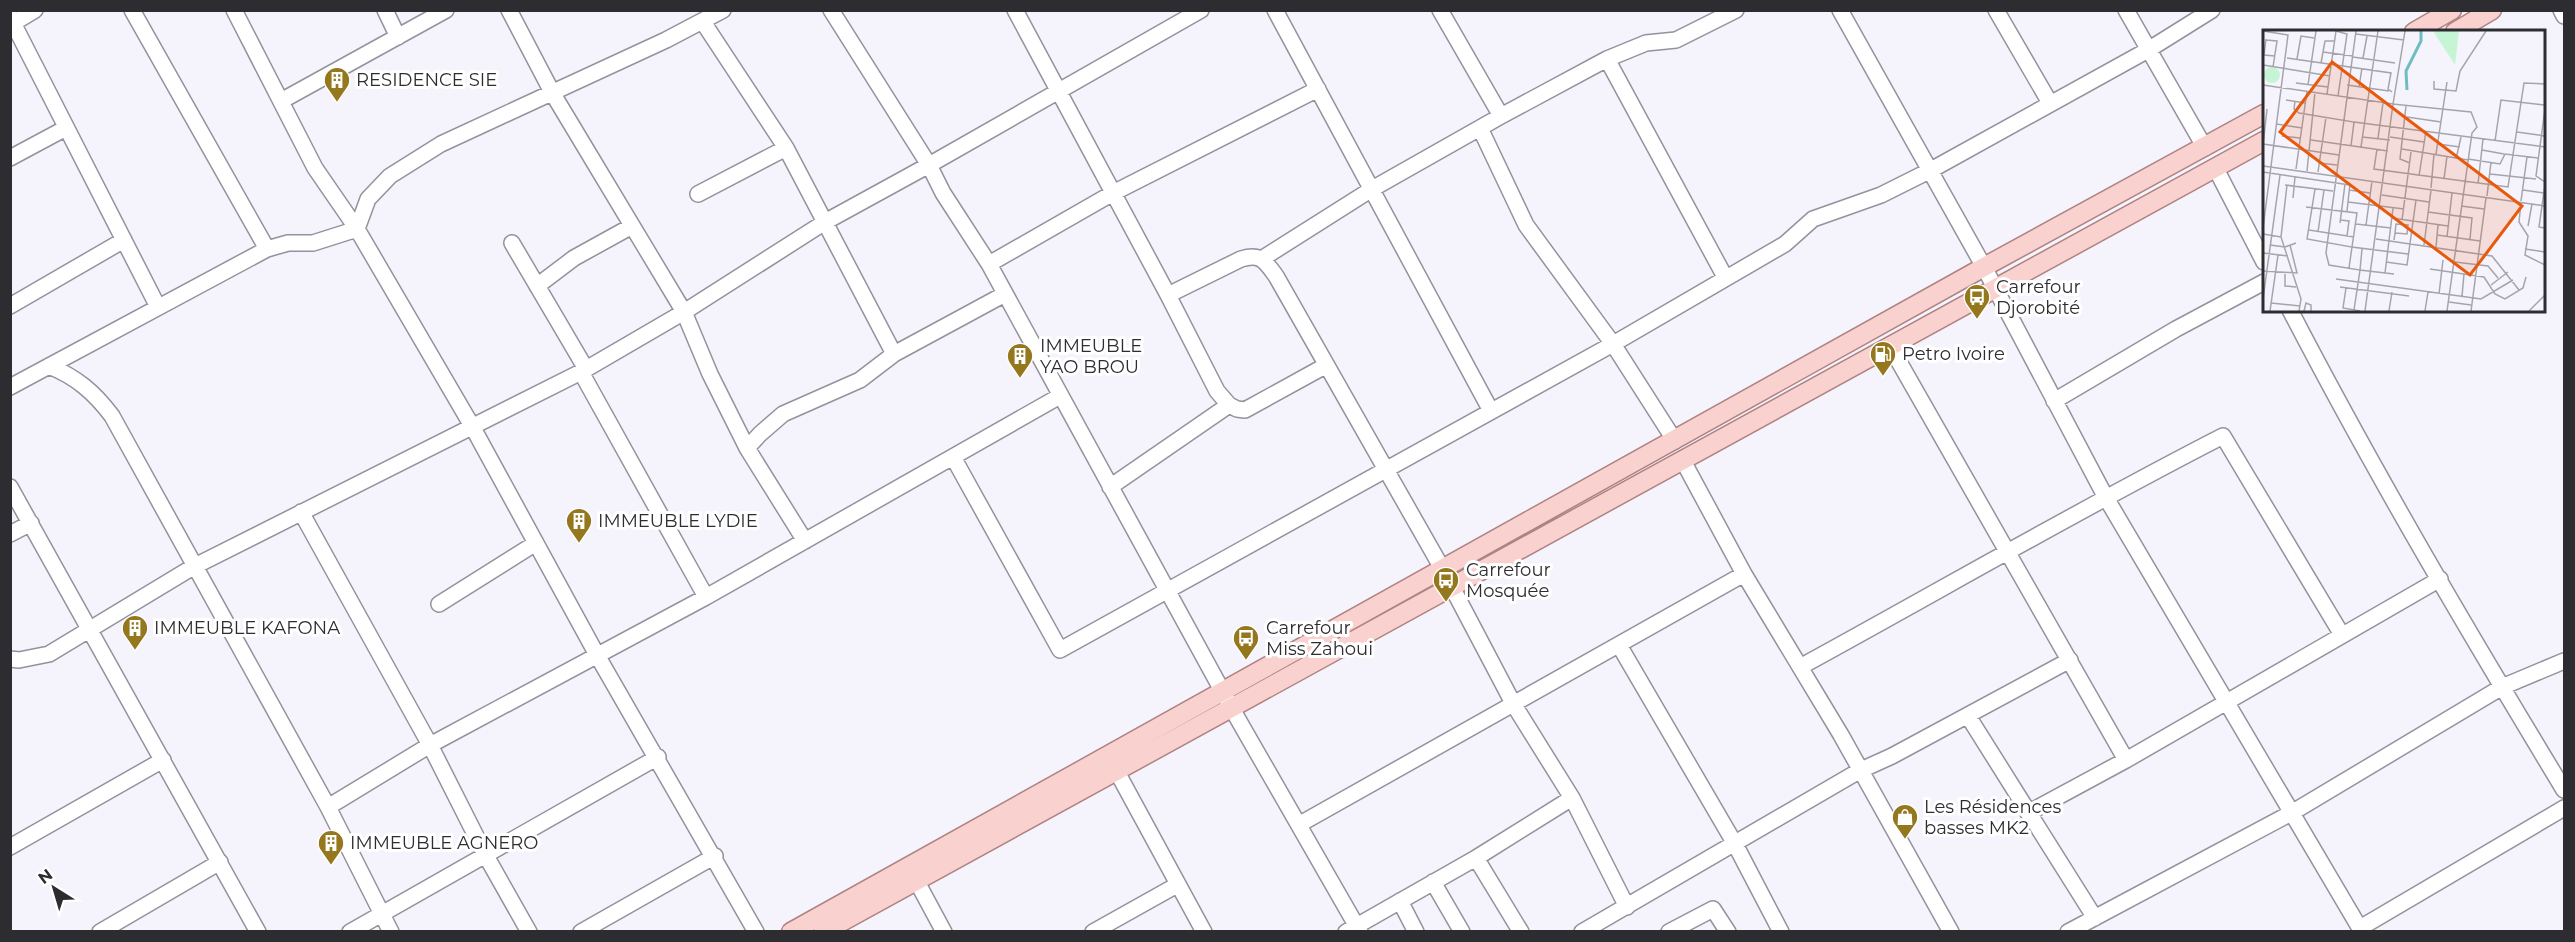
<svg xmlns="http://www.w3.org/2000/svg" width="2575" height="942" font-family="Montserrat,sans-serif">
<rect width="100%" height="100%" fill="#f5f4fd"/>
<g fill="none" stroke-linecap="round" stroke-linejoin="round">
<g stroke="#93929d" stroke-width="18">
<path id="minor" d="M132,10L267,249
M234,10L315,168L357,229L472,426L597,655L756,932
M385,10L398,37
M509,10L553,94L684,312L710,374L747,448L805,541
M831,10L929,165L943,193L989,264L1231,707L1360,932
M1015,10L1168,295L1217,391L1229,405L1237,409L1245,410L1325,366
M1275,10L1491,411
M1440,10L1501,116
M1840,10L1984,267L2105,496L2362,932
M1996,10L2050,103
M2126,10L2205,148
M2561,10L2564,16
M10,17L158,307
M703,22L786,148L894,354
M10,25L35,10
M1607,59L1725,277
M281,101L446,10
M1480,128L1526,225L1613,344L1675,441
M10,158L66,128
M2216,169L2264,262
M698,194L786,148
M512,243L586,369
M1263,258L1372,189L1501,116L1607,59L1646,43L1676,40L1736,10
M989,264L1113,193L1318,89
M537,286L574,258L632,226
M1168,295L1241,259C1261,253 1265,261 1276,276L1443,570L1514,705L1572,798L1627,907
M10,306L124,240
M2290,310C2375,474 2469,633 2564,790
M1890,346L2126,760
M49,366C76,377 94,392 112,416L328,807L391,932
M581,372L684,312L825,222L929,165L1201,10
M10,387L267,249L288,243H313L357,229L368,199L390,176L441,144L666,40L723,10
M2054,401L2176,329L2264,282
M747,448L760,434L783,414L860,380L894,354L1005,294
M953,457L1060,650L1613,344L1785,244L1813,219L1881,195L1931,170L2148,50L2212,10
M1682,459L1744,574L1841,735L1951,932
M10,487L258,932
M1110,487L1229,405
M301,512L430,745L485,854L529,932
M10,534L31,523
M439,604L536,543
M1619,645L1735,844L1781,932
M10,659L19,660L49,654L193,567L581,372L706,597
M1800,667C1941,590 2080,509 2223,436L2342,635
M1968,716L2095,918
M1116,770L1204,932
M328,807L430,745L706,597L1060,396
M2028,813L2126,760L2440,579
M1300,824L1744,574
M10,847L163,760
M1476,858L1521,932
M916,880L944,932
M1433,882L1462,932
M1400,901L1416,932
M2360,928L2564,808
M100,932L220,862
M350,932L658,757
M581,932L715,856
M1093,932L1177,885
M1346,932L1476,858L1572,798
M1582,932L1859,771L1892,756L2070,660
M1669,932L1713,909L1728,932
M2068,932L2293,812L2502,687L2564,661"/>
</g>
<g stroke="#af8382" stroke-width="21">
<path id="major" d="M2414,32L2452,10
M2455,32L2492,10
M791,932L1984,267L2264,114
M823,932L2264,141"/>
</g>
<use href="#minor" stroke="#fff" stroke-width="15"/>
<use href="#major" stroke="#f9d1ce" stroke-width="18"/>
</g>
<defs>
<g id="building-pin" transform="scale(1.35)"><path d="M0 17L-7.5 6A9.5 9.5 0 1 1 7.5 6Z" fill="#95771e" stroke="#fff"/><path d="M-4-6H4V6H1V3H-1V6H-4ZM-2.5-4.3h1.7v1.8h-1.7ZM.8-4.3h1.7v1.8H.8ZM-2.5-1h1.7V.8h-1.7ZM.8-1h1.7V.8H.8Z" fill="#fff"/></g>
<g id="bus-pin" transform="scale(1.35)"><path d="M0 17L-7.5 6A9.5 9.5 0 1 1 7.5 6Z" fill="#95771e" stroke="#fff"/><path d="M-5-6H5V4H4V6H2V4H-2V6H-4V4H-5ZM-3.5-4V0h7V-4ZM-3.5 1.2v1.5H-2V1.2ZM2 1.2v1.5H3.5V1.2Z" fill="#fff"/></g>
<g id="fuel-pin" transform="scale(1.35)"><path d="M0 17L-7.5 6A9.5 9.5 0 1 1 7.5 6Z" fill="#95771e" stroke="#fff"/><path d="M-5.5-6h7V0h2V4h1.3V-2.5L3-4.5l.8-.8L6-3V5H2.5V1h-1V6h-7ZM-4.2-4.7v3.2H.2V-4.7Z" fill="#fff"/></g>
<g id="shop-pin" transform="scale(1.35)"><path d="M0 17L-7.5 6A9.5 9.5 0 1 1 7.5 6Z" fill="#95771e" stroke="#fff"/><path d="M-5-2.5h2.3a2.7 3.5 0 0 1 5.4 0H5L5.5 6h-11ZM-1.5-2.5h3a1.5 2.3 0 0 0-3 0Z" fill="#fff"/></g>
</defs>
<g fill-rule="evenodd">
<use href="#building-pin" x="337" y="80"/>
<use href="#bus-pin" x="1977" y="297"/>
<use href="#fuel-pin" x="1883" y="354"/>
<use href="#building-pin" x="1020" y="356"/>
<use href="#building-pin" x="579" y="521"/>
<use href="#bus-pin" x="1446" y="580"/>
<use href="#building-pin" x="135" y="628"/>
<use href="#bus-pin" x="1246" y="638"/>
<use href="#shop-pin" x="1905" y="817"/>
<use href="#building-pin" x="331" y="843"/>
</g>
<g text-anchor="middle" stroke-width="6" stroke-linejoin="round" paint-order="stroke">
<g font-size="18" fill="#2d2d31" stroke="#fff" text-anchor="start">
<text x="356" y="86">RESIDENCE SIE</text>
<text x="1996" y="293">Carrefour<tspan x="1996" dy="21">Djorobité</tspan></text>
<text x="1040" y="352">IMMEUBLE<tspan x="1040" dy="21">YAO BROU</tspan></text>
<text x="1902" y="360">Petro Ivoire</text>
<text x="598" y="527">IMMEUBLE LYDIE</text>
<text x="1466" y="576">Carrefour<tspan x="1466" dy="21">Mosquée</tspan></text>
<text x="154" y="634">IMMEUBLE KAFONA</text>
<text x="1266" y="634">Carrefour<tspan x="1266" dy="21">Miss Zahoui</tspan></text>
<text x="1924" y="813">Les Résidences<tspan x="1924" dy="21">basses MK2</tspan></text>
<text x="350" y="849">IMMEUBLE AGNERO</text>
</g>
</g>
<g transform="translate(2263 30)">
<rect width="282" height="282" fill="#f5f4fd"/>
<path d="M170,1H196L192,35ZM1 45a8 8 0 1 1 16 0a8 8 0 1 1-16 0Z" fill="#c5f5d4"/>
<path fill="none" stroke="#6fbebf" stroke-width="3" d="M144,60L143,41L158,11V1"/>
<path fill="none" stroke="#a5a4ab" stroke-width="1.5" d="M0,1L25,5L0,198M73,1L84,4L75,66M93,4L141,10M3,9L1,25L12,26M3,10L14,11L10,37M60,22L90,26M90,27L132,33M24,28L128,43L125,59L129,62M100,28L104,6M34,29L38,6L51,8M58,33L62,11H72M0,35L67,46M171,51V59L193,61L197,41L223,1M33,53L65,57M0,55L130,74L142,1M45,55L53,1M84,55L126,61M96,57L99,38M64,64L73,1M23,70L42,73M32,71L31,79L36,83L91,92L88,116M143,76L137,129L147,133M282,79L273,146L282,152M144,87L178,92M91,92L282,117M13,94L39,98M254,102L282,106M19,106L37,108M99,107L127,110M127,107L161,112M115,108L120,73M48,110L125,121M232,111L238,70L282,75M0,114L76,125M175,114L197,117M0,115L4,79M98,117L115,1M114,119L111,139L245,157L261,53L282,54M139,119L205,130M219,120L241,124M173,124L184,52M193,129L198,107M205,129L237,134L242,124L275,128M56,133L74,135M0,136L282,176M33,139L44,61M44,141L52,62M0,142L87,155M55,142L63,87M227,144L273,149M156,146L163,101M181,149L184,126M215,154L220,109M22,155L70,161M24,155L18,207L38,269L36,281M282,155L276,197L282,198M168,158L171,124M52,159L44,209L89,217L86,238M86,160L107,163M260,160L281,163M119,165L166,172M224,166L228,132M30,168L32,147M258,171L264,127M85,172L141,179M258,172L256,192L265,206L262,225L282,235M198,176L221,179M43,177L94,183L89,217L145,224M84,181L87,154M165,182L209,188L207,209M129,188L185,196M77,190L86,191L84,206M139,190L148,122M77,193L82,154M93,194L128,198M103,195L109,151M265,196L269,174M46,200L91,207M55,202L61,160M0,204L18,207M174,205L217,211M184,207L189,163M113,209L229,226L256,260M131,210L132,203L133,194L145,195L144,204L132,203M7,215L22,217L33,213M161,215L168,160M173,217L175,195M99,219L97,240L131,244M262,219L282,222M0,223L25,226M123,232L144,235L153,170M192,232L225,236L235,248M167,239L221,247L232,264L242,269L260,258L263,247M0,241L34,243L27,215M122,243L130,178M22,244V256L33,257M73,249L218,269L250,250M228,255L245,242M77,257L146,266M83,258L80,278L97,281M176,264L180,230M199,266L201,244M0,269L17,145M186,272L208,275M8,273L37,276M91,280L97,240L66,235L63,223L93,1M7,281L15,225M41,281L43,273L48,275V281M102,281L130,74L208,82L214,97L209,103L184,281M126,281L129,262M162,281L165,262M208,281L223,168M266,281L282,265"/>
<path fill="#e8590c" fill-opacity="0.15" stroke="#e8590c" stroke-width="3" d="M69,32L259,176L207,245L17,102Z"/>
<rect width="282" height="282" fill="none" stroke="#2d2d31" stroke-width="3"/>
</g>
<rect width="2575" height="942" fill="none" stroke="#2d2d31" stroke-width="24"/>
<g transform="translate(54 888) rotate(323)" stroke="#ffffff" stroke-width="4.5" paint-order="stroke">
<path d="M0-4.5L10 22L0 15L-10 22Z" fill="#2d2d31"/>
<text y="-9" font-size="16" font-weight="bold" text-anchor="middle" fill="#2d2d31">N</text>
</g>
</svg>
